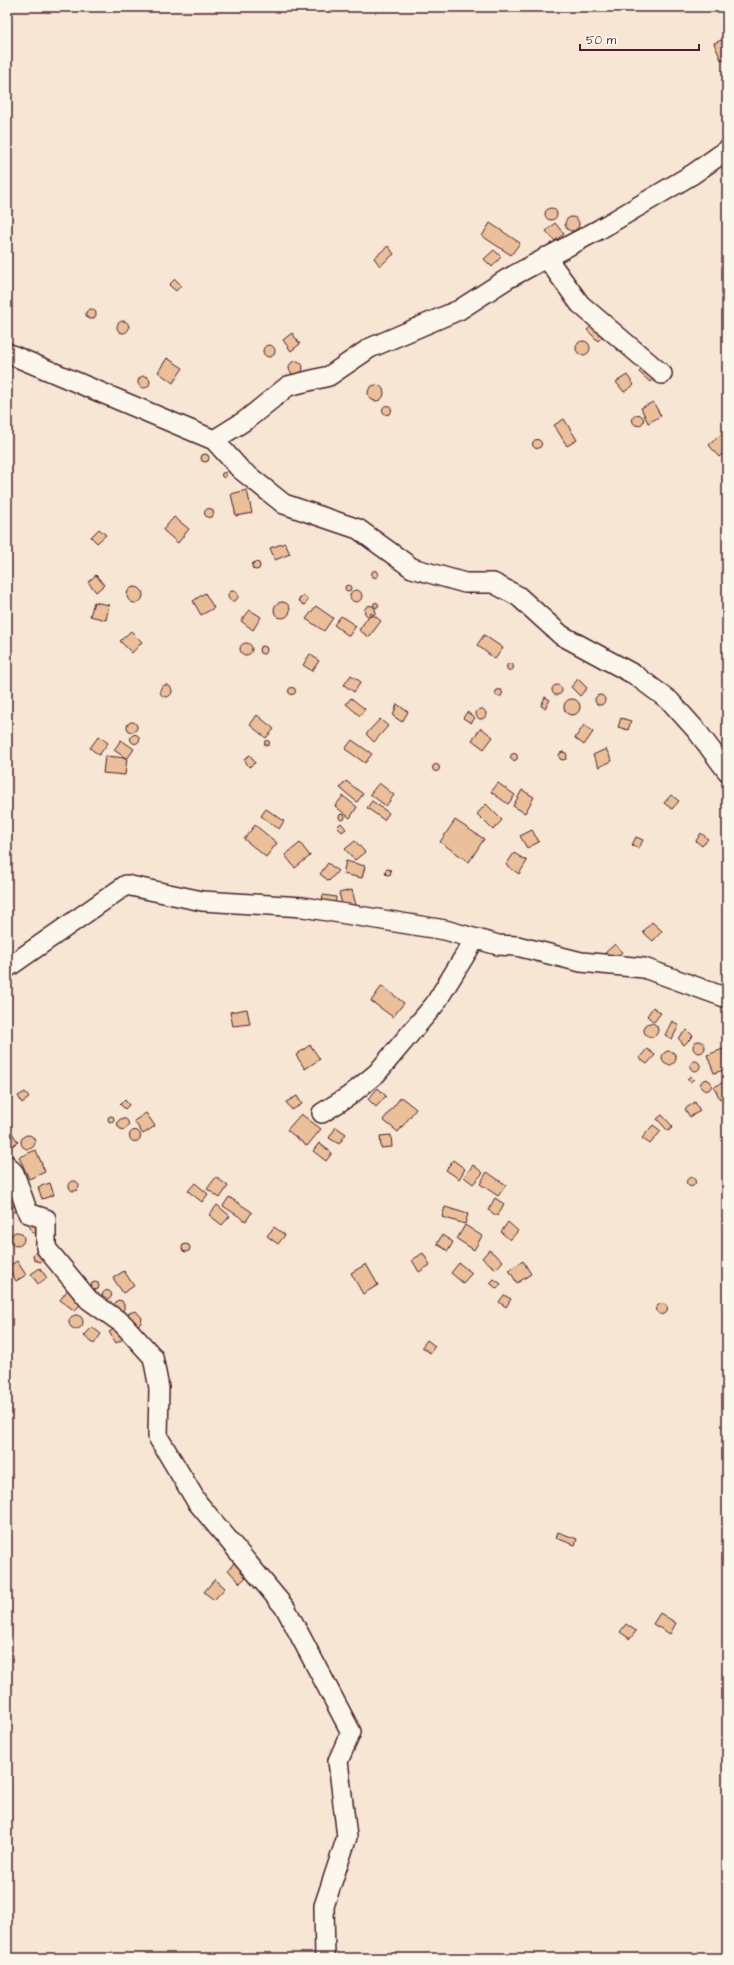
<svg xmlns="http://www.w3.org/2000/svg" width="734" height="1965" font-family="'Architects Daughter',sans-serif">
<rect width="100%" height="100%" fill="#f6e6d3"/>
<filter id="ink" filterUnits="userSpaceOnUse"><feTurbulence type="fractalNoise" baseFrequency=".025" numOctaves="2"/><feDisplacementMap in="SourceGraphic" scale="8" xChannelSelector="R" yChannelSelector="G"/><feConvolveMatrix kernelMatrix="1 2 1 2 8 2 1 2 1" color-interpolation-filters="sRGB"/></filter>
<g filter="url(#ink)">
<path fill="#eabf9a" stroke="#4a1f2b" d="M727,38V58L721,60L714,43Z
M545 214a6 6 0 1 1 12 0a6 6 0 1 1-12 0Z
M565 224a7 7 0 1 1 14 0a7 7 0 1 1-14 0Z
M490,223L520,243L511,255L482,236Z
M555,223L564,234L555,241L546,231Z
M388,246L394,254L380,266L374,258Z
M494,250L501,257L492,267L484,259Z
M175,279L181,285L176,291L169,285Z
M86 314a5 5 0 1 1 10 0a5 5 0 1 1-10 0Z
M598,320L608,331L598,341L587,330Z
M117 327a6 6 0 1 1 12 0a6 6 0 1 1-12 0Z
M292,333L300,344L291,351L283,340Z
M576 348a7 7 0 1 1 14 0a7 7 0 1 1-14 0Z
M263 351a6 6 0 1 1 12 0a6 6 0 1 1-12 0Z
M167,358L183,368L173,383L158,372Z
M289 368a7 7 0 1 1 14 0a7 7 0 1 1-14 0Z
M647,364L658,373L650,382L639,372Z
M627,375L634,385L624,392L616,382Z
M138 382a6 6 0 1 1 12 0a6 6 0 1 1-12 0Z
M368 393a8 8 0 1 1 16 0a8 8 0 1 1-16 0Z
M653,402L661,416L648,423L641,408Z
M382.5 410a4.5 4.5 0 1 1 9 0a4.5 4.5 0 1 1-9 0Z
M632.5 420a5.5 5.5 0 1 1 11 0a5.5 5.5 0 1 1-11 0Z
M564,419L577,440L567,446L554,425Z
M721,434L727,442V450L719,457L709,445Z
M532.5 444a4.5 4.5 0 1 1 9 0a4.5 4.5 0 1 1-9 0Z
M201 458a4 4 0 1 1 8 0a4 4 0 1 1-8 0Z
M221.5 475a2.5 2.5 0 1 1 5 0a2.5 2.5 0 1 1-5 0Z
M247,490L252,513L236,516L231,494Z
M204.5 513a4.5 4.5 0 1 1 9 0a4.5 4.5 0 1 1-9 0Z
M174,517L189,529L178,543L163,530Z
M99,529L106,535L97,543L91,537Z
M285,543L290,554L275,560L270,548Z
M252 566a4 4 0 1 1 8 0a4 4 0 1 1-8 0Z
M371.5 574a3.5 3.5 0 1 1 7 0a3.5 3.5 0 1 1-7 0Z
M96,575L104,585L96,592L88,582Z
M345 588a3 3 0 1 1 6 0a3 3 0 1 1-6 0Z
M127 595a8 8 0 1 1 16 0a8 8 0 1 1-16 0Z
M350 596a6 6 0 1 1 12 0a6 6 0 1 1-12 0Z
M228 596a5 5 0 1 1 10 0a5 5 0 1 1-10 0Z
M205,593L214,608L201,615L193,601Z
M303,595L309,600L304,605L298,600Z
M94,602L109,605L106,620L90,616Z
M274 610a8 8 0 1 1 16 0a8 8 0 1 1-16 0Z
M373.5 605a2.5 2.5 0 1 1 5 0a2.5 2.5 0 1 1-5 0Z
M364.5 611a5.5 5.5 0 1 1 11 0a5.5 5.5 0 1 1-11 0Z
M316,606L333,618L324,631L306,619Z
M250,610L261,617L253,630L241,621Z
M371,613L381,621L369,637L359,630Z
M341,616L356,626L349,636L334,625Z
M131,631L142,642L132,653L120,641Z
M484,635L503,648L495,659L477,645Z
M240 649a6 6 0 1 1 12 0a6 6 0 1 1-12 0Z
M259 650a4 4 0 1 1 8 0a4 4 0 1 1-8 0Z
M310,654L319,661L312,671L303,665Z
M506.5 667a3.5 3.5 0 1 1 7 0a3.5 3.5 0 1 1-7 0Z
M351,675L361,682L354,692L344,685Z
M578,679L587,688L580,696L571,687Z
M552 690a5 5 0 1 1 10 0a5 5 0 1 1-10 0Z
M160 691a6 6 0 1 1 12 0a6 6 0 1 1-12 0Z
M288.5 691a3.5 3.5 0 1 1 7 0a3.5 3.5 0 1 1-7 0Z
M495.5 693a3.5 3.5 0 1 1 7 0a3.5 3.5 0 1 1-7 0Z
M595 700a5 5 0 1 1 10 0a5 5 0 1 1-10 0Z
M545,697L550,700L545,708L541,706Z
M351,698L365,709L360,716L346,704Z
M564 707a8 8 0 1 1 16 0a8 8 0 1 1-16 0Z
M397,704L408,712L402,722L393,716Z
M476 714a5 5 0 1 1 10 0a5 5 0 1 1-10 0Z
M467,712L475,718L471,723L463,718Z
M257,715L274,729L266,738L250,725Z
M621,718L631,721L628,730L618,727Z
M380,719L388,726L374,742L366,734Z
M127 727a5 5 0 1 1 10 0a5 5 0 1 1-10 0Z
M584,725L593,732L584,745L575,738Z
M481,728L493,737L484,749L472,740Z
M130.5 739a4.5 4.5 0 1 1 9 0a4.5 4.5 0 1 1-9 0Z
M99,736L108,743L99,755L90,748Z
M121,740L134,749L127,759L114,750Z
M352,740L372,754L365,763L345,749Z
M264.5 743a2.5 2.5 0 1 1 5 0a2.5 2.5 0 1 1-5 0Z
M606,749L612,761L599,767L593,755Z
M559 756a4 4 0 1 1 8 0a4 4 0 1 1-8 0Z
M510.5 757a3.5 3.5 0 1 1 7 0a3.5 3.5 0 1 1-7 0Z
M250,755L255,763L249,767L244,759Z
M105,756L127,758L125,775L103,773Z
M432.5 768a3.5 3.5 0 1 1 7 0a3.5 3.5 0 1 1-7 0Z
M346,781L363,794L357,802L340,788Z
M379,783L394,795L386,806L370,794Z
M498,783L515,795L508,804L491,792Z
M522,790L534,797L525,813L513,806Z
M727,792V800L723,797Z
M671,795L679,801L672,809L664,803Z
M343,796L357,807L350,818L335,806Z
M372,801L389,813L384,820L367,808Z
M486,804L502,820L493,830L477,814Z
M266,809L284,821L279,829L261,816Z
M339 817a3 3 0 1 1 6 0a3 3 0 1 1-6 0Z
M455,820L484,839L469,862L440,842Z
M341,823L346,829L342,832L337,827Z
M255,825L277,843L266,857L244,839Z
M532,830L539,842L527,848L520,836Z
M701,833L708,839L702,846L696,841Z
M636,837L643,840L639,848L632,845Z
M355,841L365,852L355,860L345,849Z
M300,843L310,856L295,868L285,855Z
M514,853L527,861L519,874L506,865Z
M346,861L365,866L362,878L343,874Z
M328,863L338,871L329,881L320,874Z
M385 872a3 3 0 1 1 6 0a3 3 0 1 1-6 0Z
M352,890L356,905L343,908L339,893Z
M323,895L336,897L335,908L321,906Z
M7,920L11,928L7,936Z
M652,922L662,931L653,941L643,932Z
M615,944L622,952L612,961L605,953Z
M382,986L404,1003L393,1017L371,1001Z
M653,1007L661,1013L654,1022L647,1016Z
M247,1009L250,1024L233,1026L230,1012Z
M672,1021L679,1025L672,1039L665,1035Z
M644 1030a7 7 0 1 1 14 0a7 7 0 1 1-14 0Z
M687,1030L693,1036L684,1045L678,1038Z
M693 1047a6 6 0 1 1 12 0a6 6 0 1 1-12 0Z
M310,1045L320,1059L305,1069L296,1055Z
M647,1049L655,1055L647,1064L639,1058Z
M723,1049L727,1058V1069L714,1073L707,1055Z
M662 1058a7 7 0 1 1 14 0a7 7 0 1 1-14 0Z
M690 1066a5 5 0 1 1 10 0a5 5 0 1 1-10 0Z
M691,1076L694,1079L690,1082L687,1079Z
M700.5 1085a5.5 5.5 0 1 1 11 0a5.5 5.5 0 1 1-11 0Z
M726,1081L727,1095L720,1099L714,1087Z
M378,1088L386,1096L376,1107L368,1099Z
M25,1092L29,1098L22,1103L18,1096Z
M297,1096L302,1104L292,1110L286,1102Z
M401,1097L416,1109L398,1132L383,1120Z
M125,1100L129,1105L125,1109L120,1104Z
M695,1102L700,1111L690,1117L685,1109Z
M146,1113L155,1126L143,1134L134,1121Z
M301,1114L321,1129L307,1146L287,1130Z
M662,1115L673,1127L668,1131L657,1119Z
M108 1119a3 3 0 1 1 6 0a3 3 0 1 1-6 0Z
M117.5 1124a5.5 5.5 0 1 1 11 0a5.5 5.5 0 1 1-11 0Z
M653,1125L661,1131L650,1144L642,1138Z
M336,1127L346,1134L339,1144L329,1138Z
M10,1130L18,1142L7,1149V1132Z
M129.5 1136a5.5 5.5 0 1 1 11 0a5.5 5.5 0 1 1-11 0Z
M391,1135L392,1147L381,1148L380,1136Z
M21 1142a7 7 0 1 1 14 0a7 7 0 1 1-14 0Z
M319,1143L332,1153L326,1161L313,1151Z
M36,1150L45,1172L29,1179L19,1157Z
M453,1160L465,1169L459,1179L446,1170Z
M473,1165L483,1173L473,1184L464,1177Z
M487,1172L506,1185L498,1196L480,1184Z
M216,1177L228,1186L220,1198L207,1189Z
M686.5 1182a4.5 4.5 0 1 1 9 0a4.5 4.5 0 1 1-9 0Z
M69 1186a5 5 0 1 1 10 0a5 5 0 1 1-10 0Z
M50,1183L54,1195L42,1199L38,1187Z
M195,1183L208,1194L202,1202L188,1191Z
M229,1197L252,1212L246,1221L223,1206Z
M495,1198L504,1204L497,1216L488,1210Z
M15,1201L18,1213L14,1212L12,1209Z
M217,1205L230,1216L222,1225L209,1215Z
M445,1207L468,1214L465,1224L442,1217Z
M31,1221L42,1230L36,1234L32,1232L29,1225Z
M508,1222L518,1231L510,1240L501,1232Z
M465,1225L482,1236L474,1250L457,1239Z
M274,1227L285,1235L278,1244L267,1236Z
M10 1239a7 7 0 1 1 14 0a7 7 0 1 1-14 0Z
M442,1235L453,1242L448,1251L437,1244Z
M182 1248a4 4 0 1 1 8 0a4 4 0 1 1-8 0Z
M38,1249L45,1259L40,1262L34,1260L33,1255Z
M489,1250L503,1261L496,1269L482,1258Z
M423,1253L430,1265L419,1272L412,1260Z
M17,1261L26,1275L16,1281L7,1267Z
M523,1261L531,1274L517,1283L509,1270Z
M459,1263L472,1273L463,1283L451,1273Z
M366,1264L378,1285L363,1294L351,1273Z
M40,1268L47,1278L38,1284L31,1274Z
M124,1271L134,1286L123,1293L113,1278Z
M494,1279L501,1284L497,1289L490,1283Z
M91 1286a4 4 0 1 1 8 0a4 4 0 1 1-8 0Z
M69,1288L84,1299L75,1311L60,1300Z
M102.5 1295a4.5 4.5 0 1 1 9 0a4.5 4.5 0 1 1-9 0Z
M504,1295L511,1299L506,1307L499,1302Z
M118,1300L122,1301L124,1305V1309L122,1312L112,1306Z
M656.5 1309a5.5 5.5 0 1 1 11 0a5.5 5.5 0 1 1-11 0Z
M136,1311L142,1318L141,1323L137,1326L127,1317L129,1313Z
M69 1322a7 7 0 1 1 14 0a7 7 0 1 1-14 0Z
M120,1326L127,1337L116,1343L109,1332Z
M92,1327L101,1334L94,1344L84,1336Z
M427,1340L435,1346L430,1353L422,1347Z
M726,1481H727V1489L724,1487Z
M558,1532L577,1539L575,1545L556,1538Z
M234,1563L247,1576L240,1583L228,1570Z
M215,1579L225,1588L214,1600L204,1592Z
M660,1613L676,1623L670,1634L653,1624Z
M626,1624L636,1631L630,1639L620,1632Z"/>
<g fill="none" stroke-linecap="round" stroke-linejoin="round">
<g stroke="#4a1f2b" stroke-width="22">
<path id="minor" d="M546,257L580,304L662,374
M7,353L214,440L240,469L284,504L358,529L412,568L465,583H493L518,596L561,635L635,675L670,701L697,731L727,771
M214,440L246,420L288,386L329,376L370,348L459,310L507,279L600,229L693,174L727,150
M7,968L126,885L202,901L303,907L445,930L498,945L517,946L581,962L644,968L727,998
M322,1113L349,1096L377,1073L435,1004L475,939
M7,1165L14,1173L28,1213L46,1219V1248L89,1300L123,1324L153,1357L159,1388L158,1437L197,1502L286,1609L351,1732L338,1761L347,1837L324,1906L325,1958"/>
</g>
<use href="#minor" stroke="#fbf7ec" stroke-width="19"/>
</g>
</g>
<rect width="734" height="1965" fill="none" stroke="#fbf7ec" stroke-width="24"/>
<rect x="12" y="12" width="710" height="1941" fill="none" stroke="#4a1f2b" stroke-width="1.5" filter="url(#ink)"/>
<path d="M580 44v6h119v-6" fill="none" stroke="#4a1f2b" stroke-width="2"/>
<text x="586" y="44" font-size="12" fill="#4a1f2b" stroke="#fbf7ec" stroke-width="3" paint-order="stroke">50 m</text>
</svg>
